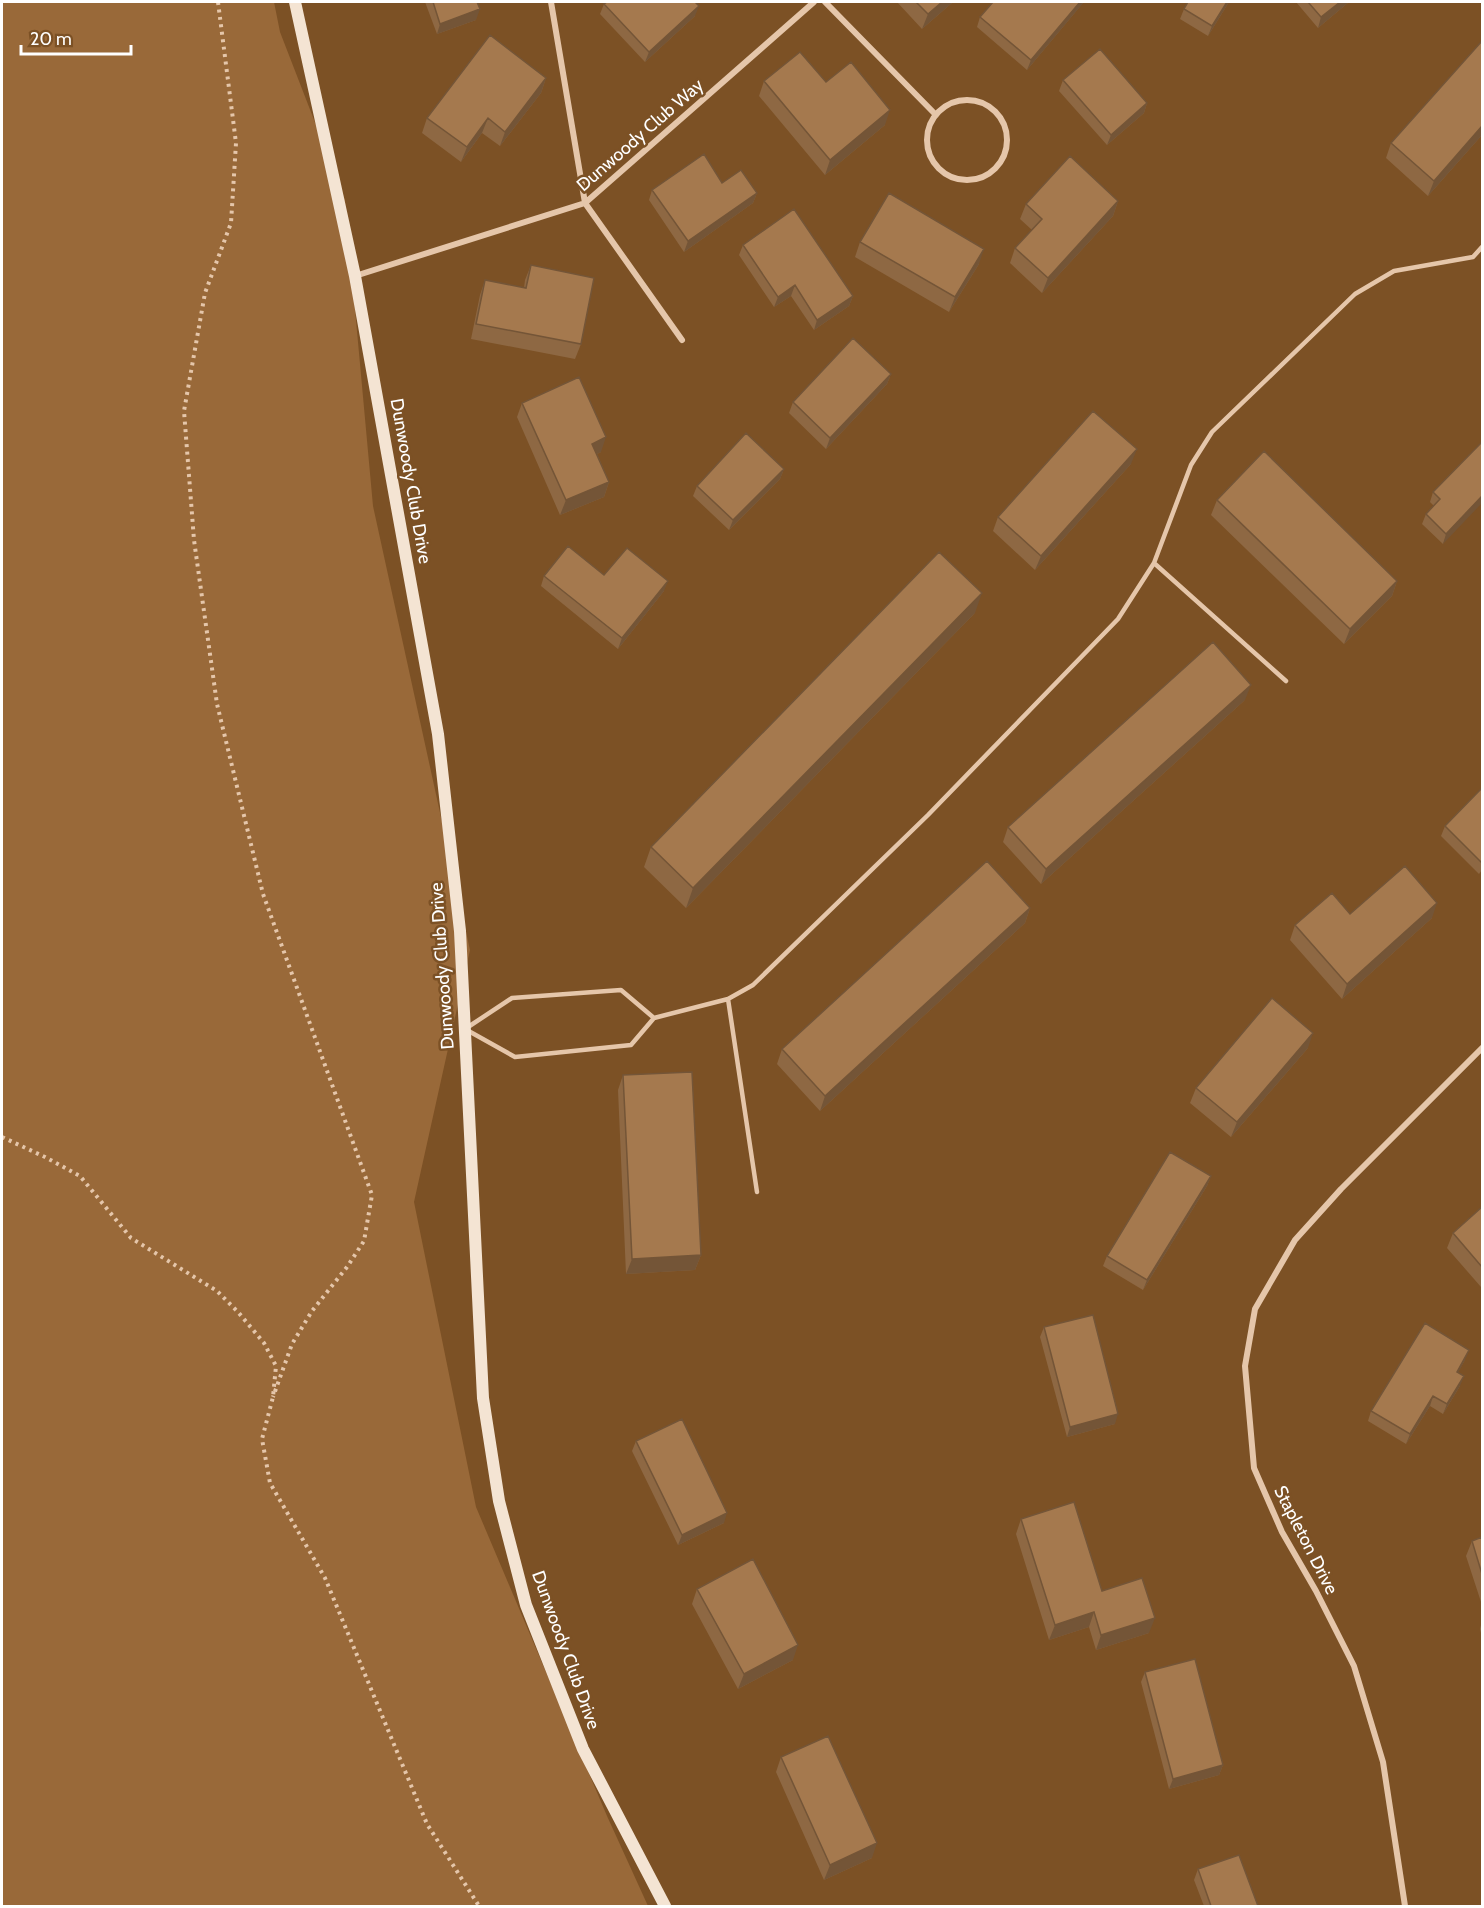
<svg xmlns="http://www.w3.org/2000/svg" width="1484" height="1908" font-family="Cabin,sans-serif">
<rect width="100%" height="100%" fill="#7c5125"/>
<path fill="#996939" d="M2,2H274L280,32L345,200L373,506L470,950L414,1202L476,1507L607,1816L648,1906H2Z"/>
<g fill="none" stroke-linecap="round" stroke-linejoin="round">
<path stroke="#e5c6aa" stroke-width="4" stroke-dasharray="3 4.5" stroke-linecap="butt" d="M218,2L236,143L231,223L205,293L184,411L194,540L217,704L263,894L372,1195L364,1241L347,1267L312,1311L292,1344L273,1397
M2,1137L45,1157L80,1176L131,1238L217,1291L238,1312L264,1343L276,1366L273,1397L262,1439L270,1483L325,1578L427,1824L479,1906"/>
<path stroke="#e5c6aa" stroke-width="4.5" d="M1154,563L1286,681
M728,999L757,1192
M654,1018L621,990L512,998L465,1029L515,1057L631,1045L654,1018L728,999L753,985L928,815L1118,619L1154,563L1191,465L1212,432L1355,294L1394,271L1473,257L1482,247"/>
<path stroke="#e5c6aa" stroke-width="6" d="M551,2L585,203L682,340
M825,2L936,115
M927 140a40 40 0 1 1 80 0a40 40 0 1 1-80 0Z
M355,276L585,203L814,2
M1405,1906L1383,1762L1354,1666L1316,1591L1282,1532L1254,1468L1245,1366L1255,1309L1295,1240L1341,1189L1482,1048"/>
<path stroke="#f4e4d3" stroke-width="12" d="M295,2L355,276L438,734L460,931L483,1398L499,1501L526,1605L583,1749L665,1906"/>
</g>
<path fill="#8e6843" d="M425,2H477L476,20L437,34Z
M897,2H953L922,29Z
M1188,2H1229L1208,36L1180,19L1184,9Z
M1296,2H1349L1318,28Z
M1083,3L1027,70L977,27L980,17Z
M604,4L695,16L645,62L600,14Z
M1482,41V135L1428,196L1386,158L1391,143Z
M546,78L541,93L500,146L482,133L461,162L422,133L427,118Z
M1063,80L1147,103L1144,113L1107,145L1059,91Z
M764,81L826,82L885,125L825,175L759,96Z
M722,183L757,193L753,203L684,252L649,200L652,190Z
M1118,201L1113,216L1042,293L1010,263L1015,248L1032,230L1020,219L1026,204Z
M860,242L979,264L949,312L855,257Z
M743,245L853,296L849,306L814,330L791,296L774,307L739,255Z
M531,265L581,344L575,359L471,339L480,295L485,280L524,288L525,280Z
M891,374L887,384L826,449L789,413L793,402Z
M522,403L601,452L597,454L609,482L604,497L560,515L517,417Z
M1482,442L1443,544L1422,524L1426,514L1434,506L1430,502L1433,492Z
M1131,464L1035,570L993,531L998,517Z
M784,469L780,479L729,530L693,496L697,486Z
M1217,500L1397,581L1392,596L1344,644L1211,515Z
M604,575L664,591L618,649L541,586L544,576Z
M975,613L686,908L644,867L651,847Z
M1245,700L1041,884L1003,842L1008,827Z
M1482,788V870L1479,874L1441,836L1445,826Z
M1030,908L1025,923L820,1111L777,1064L782,1049Z
M1350,914L1432,918L1342,999L1290,940L1295,925Z
M1308,1048L1231,1137L1190,1103L1196,1088Z
M623,1075L701,1255L695,1270L626,1274L618,1090Z
M1211,1176L1207,1186L1143,1290L1103,1266L1107,1256Z
M1482,1207V1286L1481,1287L1447,1248L1453,1233Z
M1044,1327L1115,1424L1067,1437L1040,1337Z
M1465,1360L1458,1372L1460,1386L1443,1414L1430,1406L1406,1444L1368,1421L1371,1411Z
M636,1441L724,1523L678,1545L632,1451Z
M1021,1519L1102,1591L1149,1633L1096,1650L1089,1627L1049,1640L1016,1534Z
M1482,1537V1605L1466,1556L1472,1541Z
M697,1589L793,1660L738,1689L692,1604Z
M1482,1621V1637L1480,1629Z
M1145,1672L1223,1765L1219,1775L1169,1789L1141,1682Z
M781,1757L872,1858L824,1880L776,1772Z
M1198,1869L1258,1906H1204L1194,1880Z"/>
<path fill="#745537" d="M942,2H953L922,29L928,14Z
M1080,2H1084L1027,70L1031,60Z
M1227,2H1229L1208,36L1212,26Z
M1340,2H1349L1318,28L1321,17Z
M699,6L695,16L645,62L649,52Z
M480,9L476,20L437,34L440,24Z
M546,78L541,93L500,146L505,132Z
M1147,103L1144,113L1107,145L1111,135Z
M890,110L885,125L825,175L830,160Z
M488,118L482,133L461,162L467,147Z
M1482,126V135L1428,196L1434,181Z
M757,193L753,203L684,252L688,241Z
M1118,201L1113,216L1042,293L1048,278Z
M984,249L979,264L949,312L955,297Z
M795,285L791,296L774,307L778,297Z
M853,296L849,306L814,330L817,320Z
M891,374L887,384L826,449L830,438Z
M606,437L601,452L587,459L592,444Z
M1137,449L1131,464L1035,570L1041,556Z
M784,469L780,479L729,530L733,520Z
M609,482L604,497L560,515L566,500Z
M1482,496V503L1443,544L1446,534Z
M668,581L664,591L618,649L622,638Z
M1397,581L1392,596L1344,644L1350,629Z
M982,593L975,613L686,908L693,888Z
M1251,685L1245,700L1041,884L1046,869Z
M1437,903L1432,918L1342,999L1347,984Z
M1030,908L1025,923L820,1111L825,1096Z
M1313,1033L1308,1048L1231,1137L1237,1122Z
M1211,1176L1207,1186L1143,1290L1147,1280Z
M701,1255L695,1270L626,1274L632,1259Z
M1469,1350L1465,1360L1453,1382L1457,1372Z
M1464,1376L1460,1386L1443,1414L1447,1404Z
M1433,1396L1430,1406L1406,1444L1410,1434Z
M1118,1414L1115,1424L1067,1437L1070,1427Z
M727,1513L724,1523L678,1545L682,1535Z
M1094,1612L1089,1627L1049,1640L1055,1625Z
M1155,1618L1149,1633L1096,1650L1101,1635Z
M798,1645L793,1660L738,1689L744,1674Z
M1223,1765L1219,1775L1169,1789L1173,1779Z
M877,1843L872,1858L824,1880L830,1865Z"/>
<path fill="#a5794e" stroke="#745537" stroke-width="1.5" d="M433,2H477L480,9L440,24Z
M607,2H695L699,6L649,52L604,4Z
M916,2H942L928,14Z
M993,2H1080L1031,60L980,17Z
M1188,2H1227L1212,26L1184,9Z
M1308,2H1340L1321,17Z
M490,35L546,78L505,132L488,118L467,147L427,118Z
M1482,41V126L1434,181L1391,143Z
M1100,49L1147,103L1111,135L1063,80Z
M800,52L826,82L851,62L890,110L830,160L764,81Z
M704,154L722,183L741,170L757,193L688,241L652,190Z
M1070,156L1118,201L1048,278L1015,248L1042,219L1026,204Z
M889,193L984,249L955,297L860,242Z
M794,209L853,296L817,320L795,285L778,297L743,245Z
M531,265L594,278L581,344L476,324L485,280L526,288Z
M853,338L891,374L830,438L793,402Z
M579,377L606,437L592,444L609,482L566,500L522,403Z
M1093,411L1137,449L1041,556L998,517Z
M746,433L784,469L733,520L697,486Z
M1482,442V496L1446,534L1426,514L1440,499L1433,492Z
M1264,451L1397,581L1350,629L1217,500Z
M568,546L604,575L627,548L668,581L622,638L544,576Z
M939,552L982,593L693,888L651,847Z
M1213,642L1251,685L1046,869L1008,827Z
M1482,788V863L1445,826Z
M987,861L1030,908L825,1096L782,1049Z
M1405,866L1437,903L1347,984L1295,925L1332,893L1350,914Z
M1272,998L1313,1033L1237,1122L1196,1088Z
M692,1072L701,1255L632,1259L623,1075Z
M1170,1152L1211,1176L1147,1280L1107,1256Z
M1482,1207V1267L1453,1233Z
M1093,1315L1118,1414L1070,1427L1044,1327Z
M1425,1323L1469,1350L1457,1372L1464,1376L1447,1404L1433,1396L1410,1434L1371,1411Z
M682,1419L727,1513L682,1535L636,1441Z
M1074,1502L1102,1591L1142,1578L1155,1618L1101,1635L1094,1612L1055,1625L1021,1519Z
M1482,1537V1574L1472,1541Z
M753,1559L798,1645L744,1674L697,1589Z
M1195,1659L1223,1765L1173,1779L1145,1672Z
M828,1736L877,1843L830,1865L781,1757Z
M1239,1855L1258,1906H1211L1198,1869Z"/>
<g text-anchor="middle" stroke-width="5" stroke-linejoin="round" paint-order="stroke">
<g font-size="18" fill="#fff" stroke="#7c5125">
<text transform="translate(640 135) rotate(-41)" y="6">Dunwoody Club Way</text>
<text transform="translate(411 481) rotate(80)" y="6">Dunwoody Club Drive</text>
<text transform="translate(442 966) rotate(-94)" y="6">Dunwoody Club Drive</text>
<text transform="translate(1306 1540) rotate(63)" y="6">Stapleton Drive</text>
<text transform="translate(566 1650) rotate(70)" y="6">Dunwoody Club Drive</text>
</g>
</g>
<rect width="1484" height="1908" fill="none" stroke="#ffffff" stroke-width="6"/>
<path d="M21 45v9h110v-9" fill="none" stroke="#ffffff" stroke-width="3"/>
<text x="30" y="45" font-size="18" fill="#ffffff" stroke="#7c5125" stroke-width="4.5" paint-order="stroke">20 m</text>
</svg>
